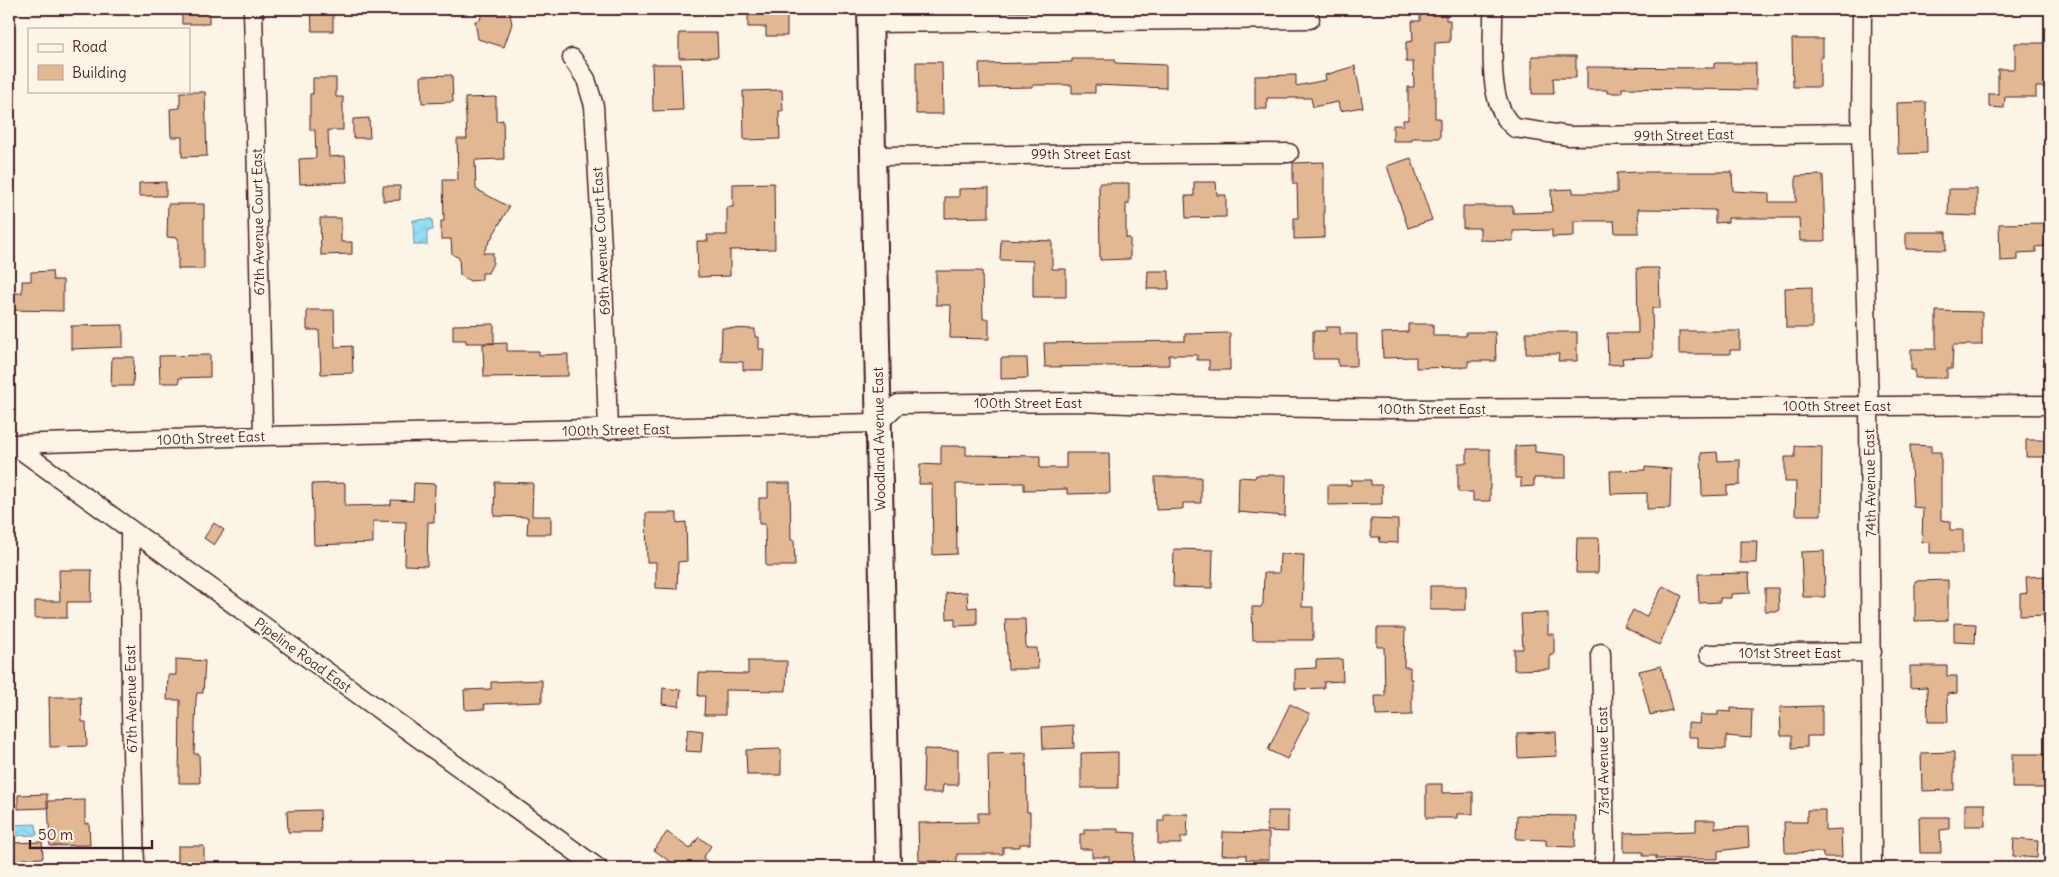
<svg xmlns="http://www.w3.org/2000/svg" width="2059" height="877" font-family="Delius,sans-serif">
<defs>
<pattern id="water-waves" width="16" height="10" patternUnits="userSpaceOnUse" patternTransform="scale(1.25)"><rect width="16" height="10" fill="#93def4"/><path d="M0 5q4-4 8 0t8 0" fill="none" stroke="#80bed1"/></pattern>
</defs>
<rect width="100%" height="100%" fill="#fcf5e5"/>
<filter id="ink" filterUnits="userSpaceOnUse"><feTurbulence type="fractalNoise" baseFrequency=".02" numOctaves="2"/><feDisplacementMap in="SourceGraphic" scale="10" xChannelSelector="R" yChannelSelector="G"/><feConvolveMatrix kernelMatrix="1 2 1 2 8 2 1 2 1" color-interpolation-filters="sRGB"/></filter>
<g filter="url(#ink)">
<path fill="url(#water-waves)" stroke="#7692a4" d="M432,219L433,230L427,231V245H414L413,220Z
M36,824L37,835L11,836V825Z"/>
<path fill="#e2b893" stroke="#4a1f2b" d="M182,9H209V24H182Z
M311,9H333V31H312Z
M483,9H509L512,24L504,47L478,39L475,21L480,20Z
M748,9L787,10V36H766V27H748Z
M1420,9H1446V20H1450V42L1435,43V118H1440V138H1412V141H1393V125H1403V120H1408V87H1414L1413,62H1406V42L1413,41L1412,21H1420Z
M679,33H717L718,57L679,58Z
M1792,39H1823V57H1820V87H1793Z
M2015,43H2050L2048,87H2036V97H2005L2004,108L1989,107V94H1998V69H2015Z
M1532,56H1576V78H1553L1554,94H1532Z
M1072,59H1115V63L1166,65V88L1095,85V93H1072V85H1033V87L980,88L979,64L1072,62Z
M916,62H942L943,114H916Z
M1714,63H1756V90L1622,88V93H1607V90H1587V67L1714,68Z
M652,64H681L683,110L653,111Z
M1355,66L1363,107L1340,111L1338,102L1313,107L1311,98H1267V109H1255V76L1296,75V86L1326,80L1325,75Z
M452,75L453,102L422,103L421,76Z
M313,78H336V97H343V130H328L329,157L345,156L347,182L300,184L299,159L316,158L315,130H310V94H313Z
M782,90L783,111H779L780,139L744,140L743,91Z
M180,92H205L207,156L182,157V137H171L170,109L180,108Z
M496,97V121L503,120L504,159L475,160L476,189L509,207L483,253H493V263L488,273H482V280L470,281L460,275L459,258L452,254L451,239H441V221H444L443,180H458L457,139H467L465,98Z
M1926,102L1927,153L1898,154L1897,103Z
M369,118L370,138H353V119Z
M1411,158L1432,220L1408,228L1387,166Z
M1324,162V238L1294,239V218H1298L1297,184H1293V163Z
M1638,172H1732L1733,191L1769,193V202H1796V176L1823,175L1825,241H1800L1799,218H1728V222L1715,223V210L1638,209L1639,233H1615L1614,221H1574V236L1552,237V230L1513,231V241L1480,240V228H1463V206H1513V213L1552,212L1551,190L1573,189V193H1617V173Z
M166,182V196H139V183Z
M1194,182H1216L1217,195H1226V217L1186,218L1185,196H1194Z
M774,183L775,249L730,250V276L698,277L697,241H708L707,235H727V207H733V184Z
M1099,183H1129V204H1126V238H1130V259L1100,260Z
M383,186H400V200L383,201Z
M989,188V217L945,218V197H959V189Z
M1949,189H1977V216L1948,215Z
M168,204H204V269H178V238L167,237Z
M320,218H341V242H352V254L321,255Z
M2046,223V246L2036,247V252L2018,253V260L2000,261L1999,224Z
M1906,232H1946V250L1906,249Z
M1001,239L1052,241V269H1066V297H1033V261L1000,260Z
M1637,268H1659L1660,308H1652L1653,357L1622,358L1623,364L1608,365L1607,333H1638Z
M52,271L53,280H63V311L9,310V293H22V281H31V272Z
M936,271H982L983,319H989V339L950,338L951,305H936Z
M1148,271H1169V289H1147Z
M1812,287V328H1786L1785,288Z
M307,310H334L335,347L352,346L353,373L321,374L319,330H307Z
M1936,311L1982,312V345H1953L1952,369H1947V378H1915V370H1911V349H1936Z
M494,324V343H466V340H453V325Z
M1408,324H1433V336H1466V332H1495L1496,361H1468V367L1416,368V357L1383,358L1382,333L1408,332Z
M123,325V347L71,349V326Z
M1326,327H1340V334H1357V366H1338V359H1313V331H1326Z
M722,328L755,329V337H759V349H764L763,370H743V362L721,361Z
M1679,331H1740V350H1730V354H1679Z
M1526,332H1577V361H1558L1559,354H1526Z
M1230,333V370H1209V360H1197V355H1169V365L1045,367L1044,343L1185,341V334Z
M507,343V351H539V355L568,354V376L484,377L483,344Z
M210,355V377L179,378V383H160L159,356Z
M112,357H134L133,386H111Z
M1001,358H1027L1028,378L1001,379Z
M2026,440H2050V457H2026Z
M1535,445V452L1566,455V478H1534V486L1521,487V478H1515V446Z
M1910,445L1931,446V452H1941V520L1950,521V530H1963V553H1930V542H1922L1923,508L1913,507Z
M941,446H966V455L1040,456V468H1066V453H1109L1110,493L1067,494V489L1024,490V483L956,484L957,554L933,555L932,484H919L920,464L941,465Z
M1795,446L1822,447L1821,515H1795L1796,482H1785V457H1795Z
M1467,449H1490V501H1473V492H1458V463H1467Z
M1717,452L1718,461L1740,460V485L1727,486V495L1702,496L1701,453Z
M1645,467L1671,469L1670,508L1647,509V493L1611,494L1610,471L1645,470Z
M1256,475H1286L1285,516L1238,512L1239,477L1255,478Z
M1155,477H1201V503H1183V509L1156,510Z
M1351,480H1371V485H1382V504L1328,505V485H1351Z
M495,482L533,483L532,516H551V534H527L528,517L494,516Z
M345,483V506L391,505V500L413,501L414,483L435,484L434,522H428L427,566L405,565L406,522L373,521V543L314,545L312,484Z
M768,483H790L791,540H794L795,566H766L765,524H759V498H768Z
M646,513H677V523L686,522L687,561L678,562L677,589L656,588V562H647Z
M1371,519L1398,520V543L1379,542L1380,537H1371Z
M214,523L224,530L214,545L204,538Z
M1577,538H1599L1598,573H1576Z
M1740,541H1757L1756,563H1740Z
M1174,549L1213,550L1212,588L1173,587Z
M1824,551L1825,597H1803L1801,552Z
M1280,554L1304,555L1302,607H1313V640H1253L1252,607H1261L1263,603L1264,573H1279Z
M59,570H92L91,602H67V618H35V601H60Z
M1749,573L1750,593L1731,594V598H1720V602L1699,603L1698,574Z
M2046,576L2047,615L2020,616V594L2027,593L2026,577Z
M1948,580V620L1915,621V581Z
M1430,586H1466V610H1430Z
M1663,586L1682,596L1659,645L1624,627L1633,610L1646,617Z
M1765,588H1778L1779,611H1765Z
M967,592L968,608L977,607V625L955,626V618L947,619L946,593Z
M1548,613V634H1554V655H1550V669L1514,670V649H1523L1521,614Z
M1005,619H1025L1026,648H1037L1038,669H1008Z
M1954,623L1976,624L1975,643L1954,642Z
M1377,628H1405L1404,667H1410V679H1412V715L1376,716L1375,696H1385L1384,647H1377Z
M176,659L205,661L203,693H197L196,699L194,754H199L200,783H179L180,700H167L168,675H176Z
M1342,659L1343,681L1324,682V688L1295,689V669L1316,668V660Z
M748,661H787L786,691L725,690V715H704L705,696H698L699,673L748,674Z
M1661,666L1672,710L1650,715L1639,671Z
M1910,666H1947V676H1957V693L1947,694L1948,722H1928L1927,687L1910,688Z
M542,680V702L484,704L485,709L465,710L464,690L491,689V682Z
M663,688L681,690L679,706L662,704Z
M49,697H81L82,722H86L87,746L50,747Z
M1290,704L1310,714L1287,759L1268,750Z
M1822,706V736H1807V747L1792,748V736H1781L1780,707Z
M1731,708L1752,709L1751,738L1726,736V749L1698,748V737H1688V723L1699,724L1700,715H1718V711L1731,712Z
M1073,725L1074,748L1043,749L1042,727Z
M688,729L703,731L701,752L685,751Z
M1556,732L1557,756L1518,758L1517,733Z
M781,749V775H747L746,750Z
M924,749L958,750V785H943L942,793H923Z
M1118,752V788H1081V753Z
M1954,752V790L1922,791L1921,753Z
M1026,753L1027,812H1030V844H1020V847H1003V854H957V868H938V861H919L918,823L978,822V813H989L988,754Z
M2012,754H2050V788H2012Z
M1426,784H1442V793L1473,792V814H1457V818H1426Z
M47,794V808L18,809V795Z
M85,800V824L89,823L90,845L50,846L48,801Z
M1965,804H1985V826H1965Z
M320,810L321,832H288L287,811Z
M1807,810H1825V830L1841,829L1842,857H1823V852L1785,853L1784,822H1807Z
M1267,811H1288V832L1267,831Z
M1164,814H1188L1187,837H1181V844H1158V821H1164Z
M1517,815L1576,816L1575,847L1546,846V840L1516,839Z
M1919,817H1949V829L1940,830L1941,853H1920Z
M1696,820H1715V828L1748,827L1749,847L1718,851V859H1656V856H1643V852H1624V833L1696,831Z
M1084,829H1118V832L1136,833L1134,863H1109V857H1092V849H1080V834H1084Z
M667,832L690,849L699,837L711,846L703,858L716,868H679L654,850Z
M1223,832L1269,833V860H1246V855H1222Z
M2014,839L2038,841L2037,858L2013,856Z
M42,842L43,858L23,859V868H9V843Z
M178,846H204V868H178Z"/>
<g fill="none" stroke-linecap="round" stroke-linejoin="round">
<g stroke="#4a1f2b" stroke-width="21">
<path id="street" d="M253,9L263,436
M1493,9C1494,44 1485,105 1515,128L1569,136L1861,133
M1862,9L1861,133L1869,406L1872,868
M870,23L1310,19
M572,58L586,79L594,106L602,248L608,430
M873,156L1289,153
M11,443L598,868
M13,444L263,436L878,423L898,404L1080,402L1177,406L1395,409L2050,405
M130,529L131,710L135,868
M1601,653L1605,851L1603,868
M1709,654L1872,652"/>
</g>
<g stroke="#4a1f2b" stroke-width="28">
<path id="secondary" d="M870,9L888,868"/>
</g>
<use href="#street" stroke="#fcf5e5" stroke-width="18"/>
<use href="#secondary" stroke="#fcf5e5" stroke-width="24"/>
</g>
</g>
<g text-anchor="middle" stroke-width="4" stroke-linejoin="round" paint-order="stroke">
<g font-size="14" fill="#4a1f2b" stroke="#fcf5e5">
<text transform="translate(1684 135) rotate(-1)" y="5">99th Street East</text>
<text x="1081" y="159">99th Street East</text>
<text transform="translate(258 222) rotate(-91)" y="5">67th Avenue Court East</text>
<text transform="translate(601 241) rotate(-93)" y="5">69th Avenue Court East</text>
<text x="1028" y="408">100th Street East</text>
<text x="1837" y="411">100th Street East</text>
<text x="1432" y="414">100th Street East</text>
<text transform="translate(616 430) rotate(-1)" y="5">100th Street East</text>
<text transform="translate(211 438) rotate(-2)" y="5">100th Street East</text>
<text transform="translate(879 439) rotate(-91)" y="5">Woodland Avenue East</text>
<text transform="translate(1870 483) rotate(-91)" y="5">74th Avenue East</text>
<text x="1790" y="658">101st Street East</text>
<text transform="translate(303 655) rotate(36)" y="5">Pipeline Road East</text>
<text transform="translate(131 699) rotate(-91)" y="5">67th Avenue East</text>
<text transform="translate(1603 761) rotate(-91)" y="5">73rd Avenue East</text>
</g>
</g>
<rect width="2059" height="877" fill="none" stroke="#fcf5e5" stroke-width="30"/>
<rect x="15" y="15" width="2029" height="847" fill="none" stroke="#4a1f2b" stroke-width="2" filter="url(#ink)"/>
<rect x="28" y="28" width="162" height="65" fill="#fcf5e5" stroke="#b59f9b"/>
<rect x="38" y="44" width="25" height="8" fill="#fcf5e5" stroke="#b59f9b"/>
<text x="72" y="52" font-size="15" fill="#4a1f2b">Road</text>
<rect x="38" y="65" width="25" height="15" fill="#e2b893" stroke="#b59f9b"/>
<text x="72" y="78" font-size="15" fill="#4a1f2b">Building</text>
<path d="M30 840v8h122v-8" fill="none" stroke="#4a1f2b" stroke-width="2.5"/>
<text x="38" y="840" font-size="15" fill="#4a1f2b" stroke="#fcf5e5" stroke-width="4" paint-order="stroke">50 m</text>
</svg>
